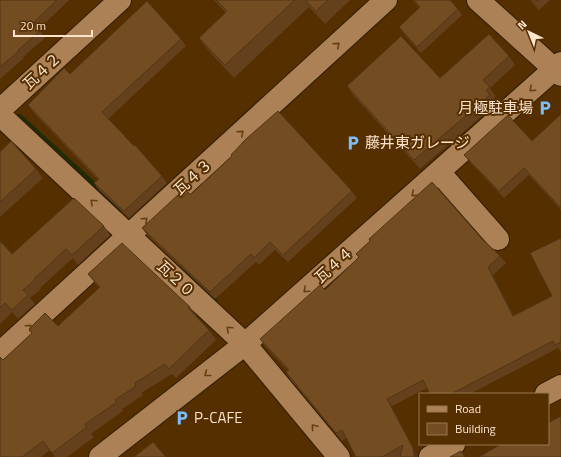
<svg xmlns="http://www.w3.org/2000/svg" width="561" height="457" font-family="'Titillium Web','Noto Sans JP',sans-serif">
<rect width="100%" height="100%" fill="#552f00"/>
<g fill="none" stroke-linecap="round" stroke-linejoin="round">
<path stroke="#202c08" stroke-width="8" d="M19,118L118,208
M183,268L213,300"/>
<g stroke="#301c05" stroke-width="24">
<path id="minor" d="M478,0L561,75
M0,110L120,0
M0,115L245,344L339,457
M439,172L498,239
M0,353L386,0
M546,394L561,386
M100,457L245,344L561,63
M430,457L454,444"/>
</g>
<use href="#minor" stroke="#ac8156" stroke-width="22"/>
</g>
<path fill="#64411c" d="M0,0H69L39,29L45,38L23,57L24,58L0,79Z
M214,0H350L325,24L309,7L234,78L208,50L199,38L226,13Z
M413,0L458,9L462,15L421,53L403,33L399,27L419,8Z
M530,0H550L539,10Z
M181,39L186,46L108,119L162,176L167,183L129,218L99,190L94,183L98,180L33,112L28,105L70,74Z
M509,56L515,65L490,88L496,96L493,99L496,104L420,169L353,95L347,86L440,78Z
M561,114V210L529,175L504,198L469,161L464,155L532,141Z
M0,152L36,169L43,178L0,217Z
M352,191L357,198L288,262L275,250L259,265L256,262L215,299L147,235L142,228L190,195Z
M104,226L110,235L78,265L73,258L40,288L41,289L30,298L35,304L18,319L12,312L0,324V241L12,254Z
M561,238V352L558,348L470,394H430L427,388L392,406L418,457H356L346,438L342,441L291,380L286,372L288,371L265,346L260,339L325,290L359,257L356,254L370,241L369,239L483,240L500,256L506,263L493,275L514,316L552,296Z
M88,274L190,307L197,316L196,317L209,330L216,340L176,378L172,374L141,393L143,395L122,409L123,411L91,434L94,437L67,457H55L50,450L41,457H0L3,360L32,333L29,329L58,326L99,288Z"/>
<path fill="#513517" d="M488,267L493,275L518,324L513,316Z
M387,399L392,406L418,457H415L414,455Z"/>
<path fill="#744c21" stroke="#513517" d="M0,0H57L33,23L40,31L18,50L19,51L0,67Z
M216,0H295L225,65L199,38L227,11Z
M305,0H328L316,11Z
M414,0H450L458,9L417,47L399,27L420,7Z
M531,0H538L534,3Z
M147,1L181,39L102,112L134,146L135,145L162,176L124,211L94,183L99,179L28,105L64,68L70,74Z
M489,34L509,56L483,80L490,87L486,90L490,95L414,160L347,86L401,36L440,78Z
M278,111L352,191L283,255L270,242L254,258L251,254L210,292L142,228L179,194L182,198L188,192L190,195L232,156L231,155L246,139Z
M561,114V208L524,168L499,191L464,155L508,115L532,141Z
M11,141L36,169L0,202V152Z
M432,182L483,240L500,256L488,267L513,316L552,296L530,253L561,238V342L555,345L553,341L451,394H430L423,380L387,399L413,448L414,455L415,457H400L403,445L382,457H356L342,430L336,433L286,372L289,370L260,339L320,285L325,290L359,257L356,254L370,241L369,239Z
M74,198L104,226L72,255L66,249L34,279L35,280L23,290L28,295L12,310L5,303L0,308V241L12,254Z
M122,243L190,307L188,308L209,330L169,369L165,364L135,383L136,386L115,400L117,402L85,424L87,427L52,453L43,441L22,457H0V357L3,360L32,333L29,329L45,313L58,326L100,287L88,274Z
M561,416V457H479L501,444H548V423Z
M153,442L166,457H134Z
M461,451L465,457H450Z"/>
<defs><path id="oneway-chevron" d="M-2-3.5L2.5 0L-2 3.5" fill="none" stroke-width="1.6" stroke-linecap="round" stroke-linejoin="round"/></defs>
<g stroke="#663f11">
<use href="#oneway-chevron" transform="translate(337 45) rotate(-42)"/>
<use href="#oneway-chevron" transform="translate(532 89) rotate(138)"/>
<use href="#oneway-chevron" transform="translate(241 133) rotate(-42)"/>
<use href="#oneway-chevron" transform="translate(414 194) rotate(139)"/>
<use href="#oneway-chevron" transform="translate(93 202) rotate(-137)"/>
<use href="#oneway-chevron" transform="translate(145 220) rotate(-42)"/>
<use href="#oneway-chevron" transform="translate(306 290) rotate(138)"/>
<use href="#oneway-chevron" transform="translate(29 327) rotate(-42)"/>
<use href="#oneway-chevron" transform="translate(229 329) rotate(-137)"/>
<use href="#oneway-chevron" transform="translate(207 374) rotate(142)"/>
<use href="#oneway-chevron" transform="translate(314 427) rotate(-130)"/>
</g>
<defs>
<g id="parking-bare" transform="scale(1.2)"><path d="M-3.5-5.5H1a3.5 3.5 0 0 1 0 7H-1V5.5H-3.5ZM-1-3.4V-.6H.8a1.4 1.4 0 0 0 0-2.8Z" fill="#7bbef8" stroke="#552f00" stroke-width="2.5" paint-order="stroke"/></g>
</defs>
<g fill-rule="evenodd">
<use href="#parking-bare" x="545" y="108"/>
<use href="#parking-bare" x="353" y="143"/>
<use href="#parking-bare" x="182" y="418"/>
</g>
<g text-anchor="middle" stroke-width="4" stroke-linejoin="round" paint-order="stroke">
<g font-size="15" fill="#fce4ce" stroke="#552f00">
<text transform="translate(42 71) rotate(-43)" y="5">瓦４２</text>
<text transform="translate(193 177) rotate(-42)" y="5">瓦４３</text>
<text transform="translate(334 265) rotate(-42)" y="5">瓦４４</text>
<text transform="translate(176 279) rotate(43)" y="5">瓦２０</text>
</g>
<g font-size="15" fill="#fce4ce" stroke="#552f00" text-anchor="start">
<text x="533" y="113" text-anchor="end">月極駐車場</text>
<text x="365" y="148">藤井東ガレージ</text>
<text x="194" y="423">P-CAFE</text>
</g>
</g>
<rect x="419" y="393" width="130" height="52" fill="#552f00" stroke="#987752"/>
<rect x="427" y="406" width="20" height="6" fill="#ac8156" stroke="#987752"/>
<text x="455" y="413" font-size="12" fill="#fce4ce">Road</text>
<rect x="427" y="423" width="20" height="12" fill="#744c21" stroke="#987752"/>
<text x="455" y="433" font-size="12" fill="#fce4ce">Building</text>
<g transform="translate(529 32) rotate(317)" stroke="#552f00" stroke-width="3" paint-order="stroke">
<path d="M0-3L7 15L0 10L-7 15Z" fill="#fce4ce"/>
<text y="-6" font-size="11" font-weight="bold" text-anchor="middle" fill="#fce4ce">N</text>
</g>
<path d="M14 30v6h78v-6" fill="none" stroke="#fce4ce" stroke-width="2"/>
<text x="20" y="30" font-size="12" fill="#fce4ce" stroke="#552f00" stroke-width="3" paint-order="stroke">20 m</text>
</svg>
